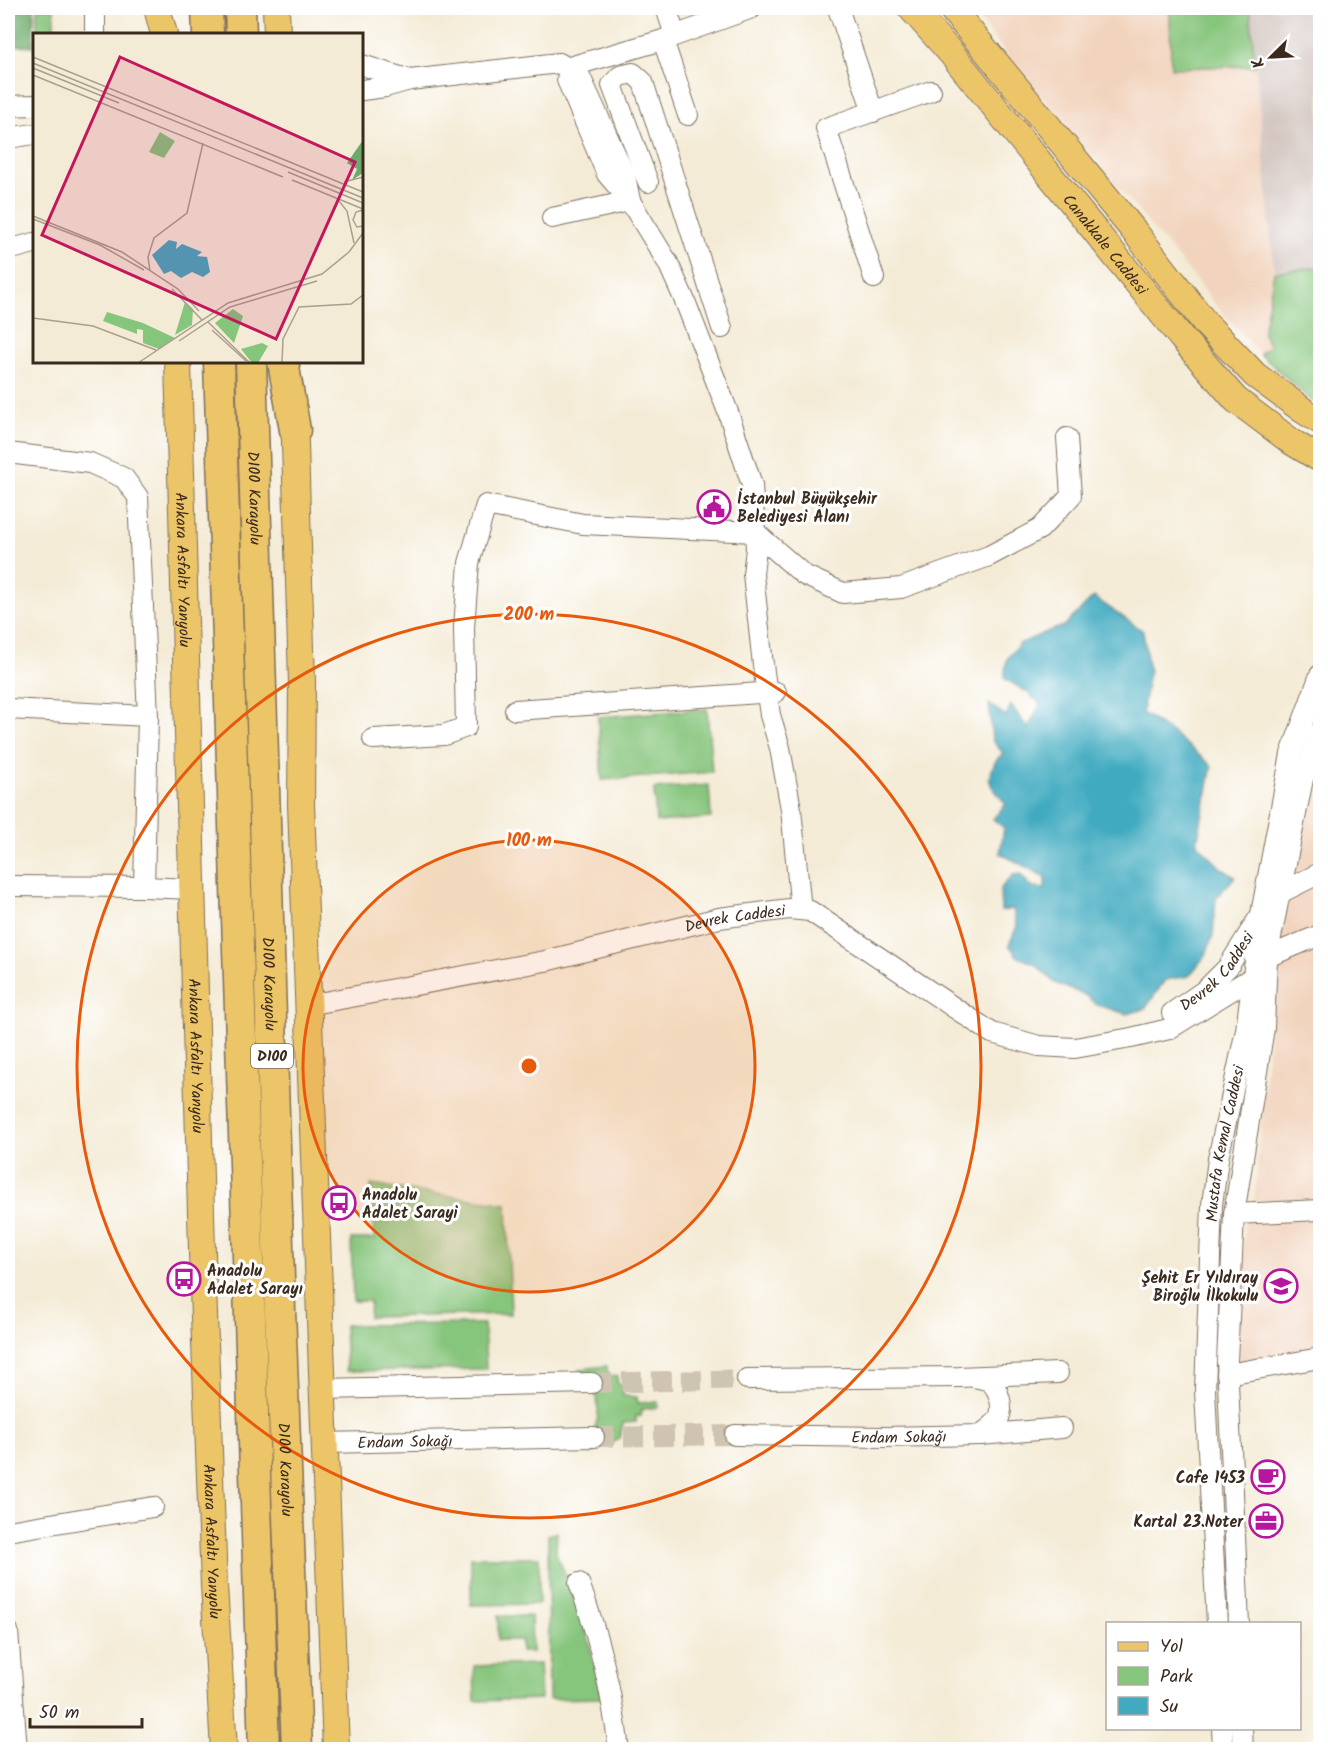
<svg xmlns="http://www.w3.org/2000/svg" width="1328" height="1757" font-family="Kalam,sans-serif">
<rect width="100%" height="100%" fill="#fff"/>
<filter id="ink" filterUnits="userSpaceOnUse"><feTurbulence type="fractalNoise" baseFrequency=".0167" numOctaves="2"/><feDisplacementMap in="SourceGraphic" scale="12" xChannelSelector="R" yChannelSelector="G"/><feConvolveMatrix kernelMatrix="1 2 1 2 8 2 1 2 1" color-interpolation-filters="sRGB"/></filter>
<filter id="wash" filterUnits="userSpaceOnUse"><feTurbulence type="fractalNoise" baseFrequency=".008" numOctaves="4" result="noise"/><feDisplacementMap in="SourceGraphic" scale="24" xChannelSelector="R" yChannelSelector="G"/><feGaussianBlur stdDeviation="1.35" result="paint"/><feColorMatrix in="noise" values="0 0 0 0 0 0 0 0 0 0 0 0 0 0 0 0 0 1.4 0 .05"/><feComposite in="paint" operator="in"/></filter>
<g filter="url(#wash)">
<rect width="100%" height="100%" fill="#f4ebd6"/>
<path fill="#f2d4be" d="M971,8H1170L1172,67L1255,66L1274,272L1263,334L1270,346L1260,354L1218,308L1198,282L1017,68Z
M1320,746V1201H1254L1275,965Z
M1320,1217V1351L1238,1367L1245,1221Z"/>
<path fill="#cfc0ba" d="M1250,8H1320V267L1274,272Z"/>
<path fill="#86c57c" stroke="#60784d" stroke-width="1.5" d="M37,8H54V34H37Z
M1170,8H1250L1255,66L1171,68Z
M1320,267V404L1310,399L1260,354L1270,346L1263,334L1274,272Z
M707,709L712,772L602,780L598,717Z
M709,785L711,818L656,822L654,789Z
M371,1185L507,1204L511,1314L369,1317L370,1301H353L351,1239H374Z
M484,1324L486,1369L346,1371L344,1325Z
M607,1366L608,1376H617L618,1384H636V1388H623V1396L637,1397L638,1403L658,1402V1407L642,1409L641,1416H636V1422L623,1423L620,1439L592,1453L581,1451C585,1444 590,1437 594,1430C604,1408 595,1385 580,1369Z
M557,1532L556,1553L571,1587L588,1637L603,1698L549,1699L548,1535Z
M471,1557H539V1604L471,1605Z
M498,1616H531L532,1652H521V1640H498Z
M539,1664L541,1699L475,1701L474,1666Z"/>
<path fill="#6caa6c" stroke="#546a45" stroke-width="1.5" d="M8,8H34L33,46L8,45Z"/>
<path fill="#41aac0" stroke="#3e6a6f" stroke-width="1.5" d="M1094,597L1143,631L1149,673L1142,713L1174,734L1212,766L1197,843L1221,868L1235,877L1216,898L1213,935L1206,955L1189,976L1165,980L1145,1009L1127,1014L1097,1005L1085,995L1055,983L1035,964L1018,957L1009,945L1017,926L1013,909L1001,911L1000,889L1013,875L1020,874L1033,888L1045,889V877L1000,853L1004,828L993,819L1006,804L992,787L989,778L995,762L1003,753L992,740L989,704L1006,716L1011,705L1028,728L1040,704L1027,692L1004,678L1007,659L1019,644L1049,631L1064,626Z"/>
</g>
<g filter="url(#ink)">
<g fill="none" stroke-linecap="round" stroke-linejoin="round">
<path stroke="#cfc4b1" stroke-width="20" stroke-dasharray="20 10" stroke-linecap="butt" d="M592,1383L747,1379
M594,1437L735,1435"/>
<g stroke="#7c6e5e" stroke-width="22">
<g id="minor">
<path d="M666,8L675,35"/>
<path d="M838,8L873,112"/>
<path d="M95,34V8"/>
<path d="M663,40L688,115"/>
<path d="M362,65L410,80"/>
<path d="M569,67L663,40L752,8"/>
<path d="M362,90L385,87L410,80L559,63L579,74L625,175L630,201L607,174L567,80L569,67"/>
<path d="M8,106L34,105"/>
<path d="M8,138L34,134"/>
<path d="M648,182L612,85L620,76L633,73L643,82L722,328"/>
<path d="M552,218L630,201L668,263L685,301L728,412L752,485L756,549L753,574L763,665L770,715L780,748L791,809L801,910"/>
<path d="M8,250L34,243"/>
<path d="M874,278L826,128L931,91"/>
<path d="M8,453L90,463L124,478L138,497L148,716"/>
<path d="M8,709L148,716L144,887"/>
<path d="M515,710L776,692"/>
<path d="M373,739L444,735L466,727L464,627L469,563L486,505L583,524L755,532L804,575L843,593L901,588L989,556L1040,529L1071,496L1067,438"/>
<path d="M8,886L144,887L192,889"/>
<path d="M1280,893L1320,873"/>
<path id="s1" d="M308,1005L545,961L719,918L789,909L810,911L992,1033L1039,1046L1075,1048L1131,1038L1169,1029L1253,977L1267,957L1320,935"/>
<path id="s2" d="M1172,1013L1205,990L1228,967L1258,919"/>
<path d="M1234,1214L1320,1210"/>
<path d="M1227,1374L1320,1358"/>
<path d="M974,1377C979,1378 985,1379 989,1381C999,1388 1004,1407 999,1418C995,1425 987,1430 980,1435"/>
<path d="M747,1379L959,1377L1058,1373"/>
<path d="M322,1389L592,1383"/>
<path id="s3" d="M735,1435L884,1437L980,1435L1062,1428"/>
<path id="s4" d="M324,1443L594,1437"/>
<path d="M8,1531L153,1507"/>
<path d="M579,1583C599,1637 612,1692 619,1750"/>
<path id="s5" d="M1217,1624L1205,1391L1212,1205L1218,1159L1246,1030L1261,914L1291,754L1320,675"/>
<path d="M1239,1624L1227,1361L1234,1214L1264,1028L1267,957L1303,779L1320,731"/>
<path d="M8,1631L17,1750"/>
<path d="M1222,1728L1223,1750"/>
<path d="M1242,1728L1243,1750"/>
</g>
</g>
<g stroke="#7c6e5e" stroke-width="28">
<g id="major">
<path d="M157,8L164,34"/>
<path d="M276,8L277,34"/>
<path id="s6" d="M911,8L951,53L1181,337L1236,400L1292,442L1320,459"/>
<path d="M951,8L1131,227L1206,324L1255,375L1304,411L1320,421"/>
<path id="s7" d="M178,362L203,1288L214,1585L224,1750"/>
<path d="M294,410L302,683L301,804L336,1750"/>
</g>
</g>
<g stroke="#7c6e5e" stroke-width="33">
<g id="highway">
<path d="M207,8L208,34"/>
<path d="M240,8L241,34"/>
<path d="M219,362L264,1750"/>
<path id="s8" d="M251,362L280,1311L297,1750"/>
<path d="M283,362L295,430"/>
</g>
</g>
<use href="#minor" stroke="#fff" stroke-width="20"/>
<use href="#major" stroke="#edc569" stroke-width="26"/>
<use href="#highway" stroke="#edc569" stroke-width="30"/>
</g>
</g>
<circle cx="529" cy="1066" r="226" fill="#e8590c" fill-opacity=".12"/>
<g fill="none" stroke="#e8590c" stroke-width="3">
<circle cx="529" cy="1066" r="226"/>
<circle cx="529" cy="1066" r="452"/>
</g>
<defs>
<g id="civic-ring" transform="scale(1.725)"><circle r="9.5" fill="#fff" stroke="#b5179e" stroke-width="1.5"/><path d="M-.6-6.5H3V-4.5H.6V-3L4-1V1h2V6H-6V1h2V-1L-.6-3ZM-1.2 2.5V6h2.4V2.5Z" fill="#b5179e"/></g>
<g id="bus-ring" transform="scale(1.725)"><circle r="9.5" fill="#fff" stroke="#b5179e" stroke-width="1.5"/><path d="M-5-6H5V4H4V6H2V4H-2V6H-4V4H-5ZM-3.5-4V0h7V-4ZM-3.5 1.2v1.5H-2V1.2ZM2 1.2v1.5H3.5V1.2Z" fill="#b5179e"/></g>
<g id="school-ring" transform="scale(1.725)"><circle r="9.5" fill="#fff" stroke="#b5179e" stroke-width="1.5"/><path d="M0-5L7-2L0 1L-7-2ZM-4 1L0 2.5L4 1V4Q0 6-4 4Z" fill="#b5179e"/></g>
<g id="cafe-ring" transform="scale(1.725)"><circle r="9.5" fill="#fff" stroke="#b5179e" stroke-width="1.5"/><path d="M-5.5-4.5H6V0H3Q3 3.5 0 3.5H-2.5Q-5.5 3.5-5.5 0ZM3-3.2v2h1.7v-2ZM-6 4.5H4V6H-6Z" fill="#b5179e"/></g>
<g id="office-ring" transform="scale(1.725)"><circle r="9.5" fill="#fff" stroke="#b5179e" stroke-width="1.5"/><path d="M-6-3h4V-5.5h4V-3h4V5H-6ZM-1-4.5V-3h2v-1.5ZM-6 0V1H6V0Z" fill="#b5179e"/></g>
</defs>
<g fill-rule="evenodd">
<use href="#civic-ring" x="714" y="507"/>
<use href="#bus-ring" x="339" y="1203"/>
<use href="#bus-ring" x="184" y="1279"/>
<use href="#school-ring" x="1281" y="1286"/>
<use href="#cafe-ring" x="1268" y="1477"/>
<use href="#office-ring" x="1266" y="1521"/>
</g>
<g text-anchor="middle" stroke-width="6" stroke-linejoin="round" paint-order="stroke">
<rect fill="#fff" stroke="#766a62" stroke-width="1.5" x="251" y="1044" width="42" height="24" rx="4.5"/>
<g font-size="15" font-weight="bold" fill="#3b2a1e">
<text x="272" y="1061">D100</text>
</g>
<g font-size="16" fill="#3b2a1e" stroke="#fff">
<text dy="6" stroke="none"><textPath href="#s6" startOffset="306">Canakkale Caddesi</textPath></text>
<text dy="6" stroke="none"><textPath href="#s8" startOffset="136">D100 Karayolu</textPath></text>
<text dy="6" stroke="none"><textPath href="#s7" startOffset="208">Ankara Asfaltı Yanyolu</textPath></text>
<text dy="6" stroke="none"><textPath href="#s1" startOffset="436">Devrek Caddesi</textPath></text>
<text dy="6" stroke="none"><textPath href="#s2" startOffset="62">Devrek Caddesi</textPath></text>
<text dy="6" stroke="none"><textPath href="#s8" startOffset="622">D100 Karayolu</textPath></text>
<text dy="6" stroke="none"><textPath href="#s7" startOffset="694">Ankara Asfaltı Yanyolu</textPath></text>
<text dy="6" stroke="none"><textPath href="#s5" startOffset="482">Mustafa Kemal Caddesi</textPath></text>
<text dy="6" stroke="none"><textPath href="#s3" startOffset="164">Endam Sokağı</textPath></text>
<text dy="6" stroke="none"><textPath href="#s4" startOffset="81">Endam Sokağı</textPath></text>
<text dy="6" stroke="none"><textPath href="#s8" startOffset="1108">D100 Karayolu</textPath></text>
<text dy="6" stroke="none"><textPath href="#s7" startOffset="1180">Ankara Asfaltı Yanyolu</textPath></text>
</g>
<g font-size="16" font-weight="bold" fill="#3b2a1e" stroke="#fff" text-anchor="start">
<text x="737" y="504">İstanbul Büyükşehir<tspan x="737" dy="18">Belediyesi Alanı</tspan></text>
<text x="362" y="1200">Anadolu<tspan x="362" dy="18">Adalet Sarayi</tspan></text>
<text x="207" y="1276">Anadolu<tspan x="207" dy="18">Adalet Sarayı</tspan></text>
<text x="1258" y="1283" text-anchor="end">Şehit Er Yıldıray<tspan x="1258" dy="18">Biroğlu İlkokulu</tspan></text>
<text x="1245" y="1483" text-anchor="end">Cafe 1453</text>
<text x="1243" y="1527" text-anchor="end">Kartal 23.Noter</text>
</g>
</g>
<g transform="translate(33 33)">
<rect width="330" height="330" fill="#f4ebd6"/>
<path d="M127,99L142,108L131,125L116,119ZM152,269L160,276L159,292L142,302ZM200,276L210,283L201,310L182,290ZM74,279L110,290L142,305L126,316L110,310V297L104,296V301L70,288ZM229,310L235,313L225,330H219L208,316Z" fill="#86c57c"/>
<path d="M330,107V140L319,147L324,136L314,130Z" fill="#6caa6c"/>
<path d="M136,207L144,209L143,216L149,211L169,219L164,223L174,224L177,239L170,244L159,239L148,245L138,238L131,241L119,222Z" fill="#41aac0"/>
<path fill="none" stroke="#aa9e8c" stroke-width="1.5" d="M0,24L330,159M0,30L330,165M0,35L86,70M0,42L250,144M255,139L330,170M259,147L330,176M311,149L330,144M306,168L314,178L321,210M330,177L323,179L320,187L324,194L330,193M0,183L89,219L145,256L166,278M0,186L67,212L111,237M117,238L115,224L121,205L154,180L170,110M139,256L169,287M0,285L60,293L123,317M175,289L217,330M179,297L213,328M146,308L197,274L284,248M105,330L195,270L289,241L316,219L330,200M249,330L250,306L266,274L318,271L330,262"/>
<path fill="#c2185b" fill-opacity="0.15" stroke="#c2185b" stroke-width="3" d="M87,24L322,129L243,306L9,202Z"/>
<rect width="330" height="330" fill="none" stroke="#3b2a1e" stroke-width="3"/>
</g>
<circle cx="529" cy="1066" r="9" fill="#e8590c" stroke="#fff" stroke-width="3"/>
<g font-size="18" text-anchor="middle" font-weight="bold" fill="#e8590c" stroke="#fff" stroke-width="6" stroke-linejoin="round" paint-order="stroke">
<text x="529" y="620">200 m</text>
<text x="529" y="846">100 m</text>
</g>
<rect width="1328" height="1757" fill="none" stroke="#fff" stroke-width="30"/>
<rect x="1106" y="1622" width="195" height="108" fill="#ffffff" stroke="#b1aaa5" stroke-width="1.5"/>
<rect x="1118" y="1642" width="30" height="9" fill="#edc569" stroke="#b1aaa5" stroke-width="1.5"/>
<text x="1160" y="1652" font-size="18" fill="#3b2a1e">Yol</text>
<rect x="1118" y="1667" width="30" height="18" fill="#86c57c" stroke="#b1aaa5" stroke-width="1.5"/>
<text x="1160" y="1682" font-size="18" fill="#3b2a1e">Park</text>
<rect x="1118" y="1697" width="30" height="18" fill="#41aac0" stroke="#b1aaa5" stroke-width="1.5"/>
<text x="1160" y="1712" font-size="18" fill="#3b2a1e">Su</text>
<g transform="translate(1271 57) rotate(246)" stroke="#ffffff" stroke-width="4.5" paint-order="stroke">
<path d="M0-4.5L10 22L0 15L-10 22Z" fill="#3b2a1e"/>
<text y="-9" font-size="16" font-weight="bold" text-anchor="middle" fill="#3b2a1e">K</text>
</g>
<path d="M30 1718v9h112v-9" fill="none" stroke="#3b2a1e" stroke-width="3"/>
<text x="39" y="1718" font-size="18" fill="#3b2a1e" stroke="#ffffff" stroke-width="4.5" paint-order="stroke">50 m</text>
</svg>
